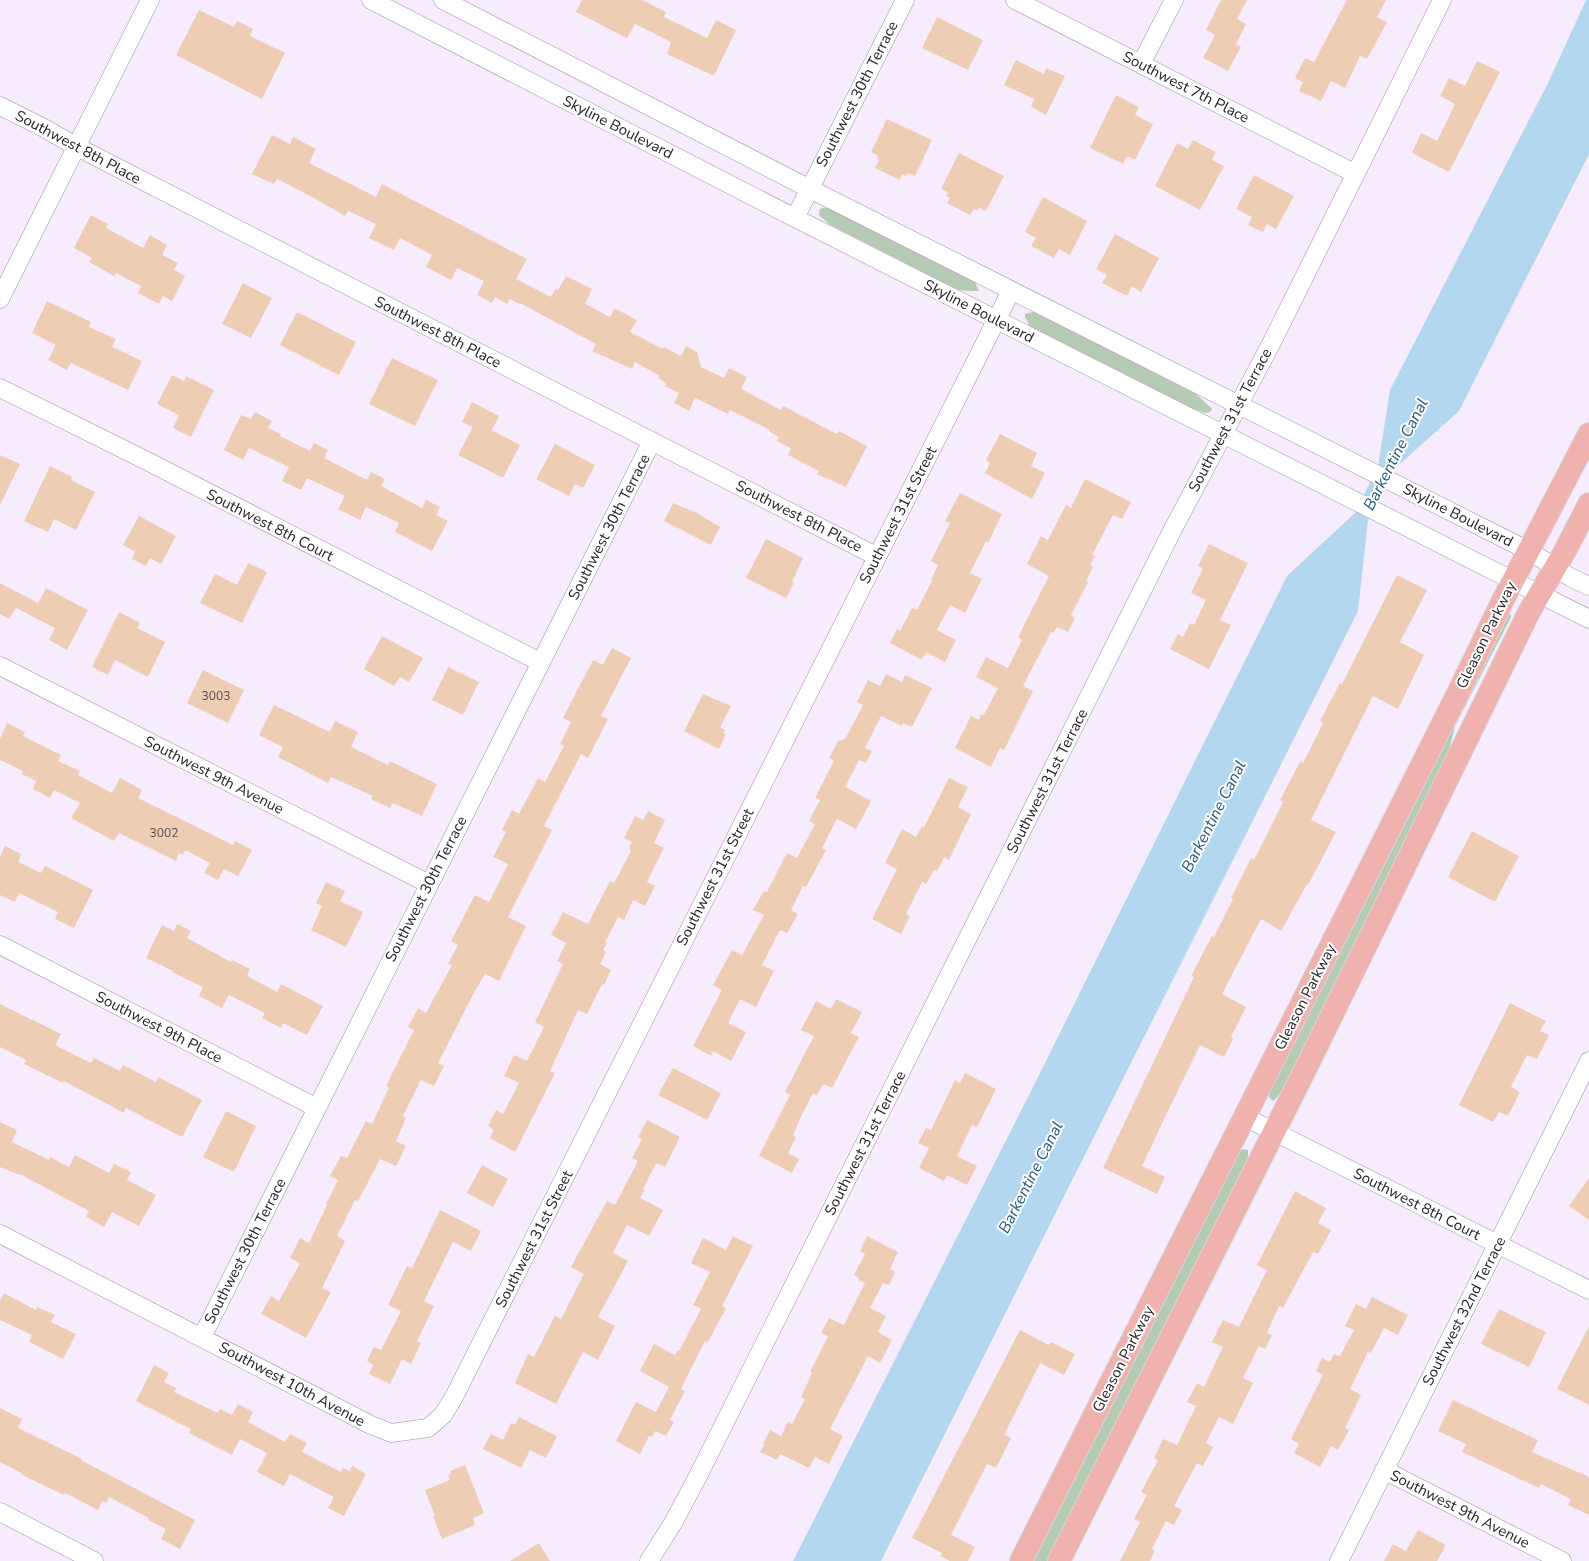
<svg xmlns="http://www.w3.org/2000/svg" width="1589" height="1561" font-family="'Nunito Sans',sans-serif">
<rect width="100%" height="100%" fill="#f7ecfd"/>
<path fill="#b6cbb3" d="M823,208H832L964,274L975,282L979,291H969L958,290L829,224L819,215L820,209Z
M1033,312L1041,314L1196,394L1212,409L1210,412L1205,413L1194,409L1030,327L1025,317V314Z
M1507,614L1511,615V617L1455,726L1445,766L1283,1091L1273,1101L1269,1097L1270,1090Z
M1243,1149L1248,1150V1162L1047,1561H1029L1238,1153Z"/>
<path fill="#b3d7ee" d="M1586,0H1589V154L1459,411L1392,471L1368,520L1358,611L881,1561H793L1031,1091L1287,576L1355,513L1378,466L1390,390L1548,83Z"/>
<path fill="#edceb4" d="M582,0H642L666,12L664,17L707,38L716,20L736,30L714,76L667,54L671,42L635,24L627,38L576,12Z
M1221,0H1247L1237,19L1246,24L1236,44L1241,47L1228,71L1203,58L1215,35L1206,30Z
M1347,0H1386L1377,17L1387,22L1367,59L1360,56L1345,88L1331,81L1321,101L1299,91L1303,82L1295,78L1305,58L1314,62Z
M199,10L234,27L237,21L253,29L250,36L285,53L262,99L176,55Z
M937,17L983,40L968,70L922,48Z
M1016,60L1044,74L1046,68L1065,76L1046,115L1031,107L1034,99L1004,85Z
M1477,61L1500,72L1449,172L1412,153L1421,133L1437,141L1455,104L1440,96L1449,78L1465,86Z
M1116,95L1139,107L1135,115L1153,124L1135,160L1127,156L1123,164L1090,148Z
M887,119L932,140L915,176L907,173L906,176L902,174L900,180L875,168L879,160L877,159L878,156L871,152Z
M272,135L290,144L293,137L316,149L309,163L376,197L382,184L527,259L516,279L551,297L555,289L558,290L566,276L592,289L585,304L610,317L614,308L637,320L630,332L663,349L664,347L681,356L686,346L697,352L701,367L724,378L729,368L747,377L741,389L781,410L783,406L837,434L839,431L867,446L846,487L817,474L819,471L788,455L791,448L777,441L779,437L770,432V430L730,410L728,414L695,398L689,411L674,403L679,393L665,386L666,383L658,378L660,376L635,362L632,369L592,351L596,344L520,303L519,304L510,299L507,304L495,297L492,303L477,295L484,281L457,268L451,280L426,267L432,255L400,238L394,250L369,238L376,224L348,211L345,216L314,198L277,179L274,184L252,174Z
M1193,140L1216,152L1212,160L1224,166L1200,210L1155,186L1177,143L1188,149Z
M959,153L1004,176L986,211L979,208L977,211L974,209L970,215L947,203L950,198L946,196L948,192L941,189Z
M1254,175L1294,196L1276,229L1267,224L1263,232L1248,225L1252,217L1236,209Z
M1043,197L1087,221L1070,255L1059,249L1054,258L1031,246L1036,238L1025,232Z
M91,215L108,224L106,228L143,248L150,235L167,245L162,255L178,263L174,270L185,276L172,301L163,296L159,304L138,293L141,286L116,273L114,276L89,262L92,258L74,248Z
M1115,234L1159,258L1141,292L1132,286L1127,296L1102,283L1107,275L1096,269Z
M243,283L272,298L251,338L222,324Z
M47,301L91,322L89,327L116,339L112,347L142,361L128,390L71,363L67,370L48,360L56,345L32,333Z
M297,312L356,342L339,375L280,345Z
M392,358L438,380L415,426L369,404Z
M172,375L184,381L186,376L214,390L191,437L173,428L179,415L157,404Z
M472,402L499,416L492,430L520,445L503,478L458,455L473,427L462,422Z
M255,412L272,421L268,428L281,434L280,436L310,451L314,443L328,450L324,458L367,480L371,472L385,479L381,486L422,508L426,500L440,507L436,515L448,521L432,551L395,532L399,523L366,507L360,520L338,509L345,496L307,478L301,490L282,481L289,467L249,448L243,460L224,450L241,415L251,419Z
M1000,434L1037,453L1031,466L1045,473L1032,499L985,473L990,463L986,460Z
M555,444L595,465L583,488L575,484L569,496L536,479Z
M0,455L20,464L0,505Z
M50,466L72,477L71,480L95,492L76,530L54,519L48,532L24,521Z
M1085,479L1131,502L1122,519L1113,515L1092,555L1095,556L1090,565L1093,567L1086,581L1088,582L1071,615L1075,618L1068,632L1057,627L1053,633L1051,632L1023,686L1033,691L1004,750L1000,748L991,767L955,748L971,716L979,720L981,714L984,715L998,688L976,677L986,657L1008,668L1022,640L1018,637L1049,576L1027,564L1041,536L1048,540L1066,505L1071,508Z
M960,493L1002,514L988,543L986,541L970,573L982,579L965,613L950,605L937,630L956,640L945,662L926,652L922,660L890,643L897,629L900,631L912,608L917,610L932,581L931,580L938,565L931,561L950,523L945,521Z
M673,503L697,513L720,527L711,545L664,521Z
M139,516L176,536L161,564L150,558L146,566L132,559L135,552L123,545Z
M766,539L803,558L792,582L794,583L786,598L746,578Z
M1209,544L1248,563L1220,620L1231,625L1209,669L1170,649L1178,634L1183,637L1190,623L1194,625L1206,600L1191,593L1203,568L1198,566Z
M248,563L267,572L242,623L200,603L215,574L237,585Z
M1397,575L1427,590L1400,642L1424,655L1398,709L1373,696L1311,820L1336,832L1308,885L1307,884L1281,931L1261,919L1222,994L1246,1007L1231,1037L1233,1039L1224,1057L1200,1045L1167,1113L1142,1166L1165,1177L1157,1194L1103,1168L1194,977L1191,976L1212,936L1214,937L1233,899L1231,898L1251,858L1254,860L1283,802L1280,800L1300,762L1303,763L1323,723L1320,721L1340,683L1342,684Z
M0,583L38,603L46,588L88,610L67,650L49,640L55,628L16,608L9,619L0,614Z
M119,612L140,623L137,628L165,642L148,677L115,660L108,675L92,667Z
M382,636L423,658L409,682L400,677L394,686L364,669Z
M612,648L631,658L601,716L608,719L588,758L581,754L544,826L552,830L508,917L526,926L499,981L485,974L476,989L438,1063L444,1066L434,1086L421,1080L403,1116L406,1118L396,1141L406,1146L396,1166L380,1159L358,1201L355,1200L337,1236L345,1241L322,1288L331,1292L306,1338L261,1314L271,1296L279,1301L300,1263L290,1258L300,1238L309,1243L327,1205L326,1204L338,1180L330,1176L341,1156L347,1158L366,1121L372,1124L389,1088L386,1086L414,1030L408,1027L418,1008L426,1013L452,965L448,964L458,945L451,941L475,895L489,902L508,864L493,857L506,832L502,830L512,810L519,814L538,778L545,782L564,746L560,744L571,722L563,718L593,660L603,665Z
M448,667L479,682L463,715L432,700Z
M203,670L244,690L228,723L187,703Z
M886,674L902,682L905,675L932,688L912,727L903,723L902,726L881,716L865,748L872,751L866,763L859,760L845,787L871,801L856,829L837,819L822,848L826,850L806,887L803,886L791,910L798,914L787,933L780,930L762,965L774,971L756,1007L740,999L728,1023L746,1032L731,1061L713,1051L711,1056L693,1046L722,990L713,985L732,950L742,955L764,915L753,910L764,891L767,892L787,853L797,858L815,824L809,821L820,800L815,798L834,761L829,758L838,741L845,739L863,705L857,702L868,680L880,686Z
M703,694L731,706L720,727L725,730L723,733L726,734L719,749L684,731Z
M274,705L330,732L335,721L358,732L351,747L388,765L390,761L437,784L422,816L393,803L390,808L371,799L373,796L331,777L328,783L278,757L283,747L259,735Z
M7,723L25,732L23,736L61,755L58,761L80,771L78,775L112,793L120,778L142,790L138,798L233,845L235,841L252,850L238,876L224,869L218,880L204,873L210,863L185,850L183,855L179,853L176,861L119,833L114,841L71,818L80,803L54,790L50,798L33,789L36,781L22,774L23,771L0,760V739Z
M949,778L968,787L958,807L971,814L949,860L944,857L937,871L934,870L926,884L922,882L906,914L910,916L901,934L872,919L897,869L885,863L902,829L916,837L922,826L924,827Z
M648,811L665,820L654,843L664,848L647,882L655,886L645,906L633,900L624,920L618,917L605,942L607,943L603,950L606,952L600,964L611,970L604,985L602,984L587,1014L578,1010L550,1071L555,1073L515,1152L490,1138L494,1130L488,1126L496,1110L503,1114L519,1083L504,1076L514,1055L527,1061L544,1027L535,1022L563,964L557,961L566,943L551,935L563,912L588,924L610,881L614,883L631,851L629,848L632,842L624,838L635,816L643,820Z
M1472,831L1519,856L1495,902L1448,877Z
M5,846L21,854L18,862L41,873L45,866L93,890L74,928L55,919L58,912L19,893L15,902L0,895V857Z
M326,882L345,891L340,901L363,912L346,947L311,930L322,906L316,903Z
M177,924L191,931L187,938L231,962L232,960L250,969L247,976L277,992L281,984L323,1006L307,1035L283,1023L281,1028L262,1018L265,1013L229,995L222,1008L199,996L203,987L172,972L173,971L146,958L162,925L174,931Z
M836,999L862,1012L851,1033L859,1037L832,1088L823,1084L817,1095L813,1093L798,1123L793,1136L796,1137L788,1153L799,1159L792,1173L759,1156L790,1095L785,1092L814,1036L801,1030L816,1001L831,1009Z
M1510,1003L1546,1021L1540,1031L1549,1035L1537,1059L1527,1055L1511,1087L1520,1092L1508,1116L1499,1112L1493,1122L1459,1105Z
M0,1004L61,1034L55,1045L91,1063L94,1058L120,1071L123,1065L156,1082L158,1077L202,1100L182,1137L126,1108L124,1113L64,1081L63,1083L24,1064L26,1060L0,1047Z
M673,1068L721,1093L707,1120L658,1095Z
M965,1073L996,1089L977,1127L972,1125L957,1156L977,1166L967,1185L947,1175L944,1181L919,1168L929,1148L918,1143L926,1128L931,1130L955,1080L960,1083Z
M226,1111L256,1126L234,1172L203,1157Z
M647,1120L680,1137L665,1167L656,1163L643,1189L645,1190L640,1198L663,1210L649,1236L627,1225L613,1253L628,1261L598,1317L615,1326L598,1360L583,1352L556,1404L515,1383L528,1354L534,1357L555,1316L561,1319L584,1274L571,1267L607,1201L615,1205L638,1161L632,1158L642,1139L638,1137Z
M0,1122L17,1130L12,1142L49,1160L50,1157L69,1167L75,1155L109,1173L114,1164L131,1172L127,1180L156,1195L139,1226L112,1212L104,1227L86,1217L89,1211L20,1174V1175L0,1167Z
M482,1165L508,1179L493,1207L467,1193Z
M1589,1178V1220L1569,1206Z
M1295,1191L1326,1208L1318,1223L1331,1230L1318,1254L1313,1252L1283,1308L1279,1306L1267,1333L1272,1335L1265,1349L1259,1346L1243,1378L1253,1383L1233,1424L1219,1417L1206,1443L1213,1447L1203,1466L1197,1463L1174,1506L1182,1510L1174,1525L1166,1521L1152,1549L1155,1551L1150,1561H1120L1140,1522L1134,1519L1147,1495L1141,1492L1158,1460L1154,1458L1163,1439L1177,1445L1196,1406L1187,1402L1197,1383L1204,1387L1223,1347L1212,1342L1223,1320L1239,1327L1267,1270L1257,1265Z
M440,1210L481,1231L471,1251L453,1242L424,1301L434,1306L417,1341L421,1343L411,1364L402,1359L390,1384L369,1374L373,1365L367,1361L374,1347L381,1350L401,1311L388,1305L407,1266L412,1268Z
M733,1236L753,1246L722,1306L726,1308L708,1342L705,1341L681,1389L685,1391L670,1420L674,1422L666,1436L655,1431L652,1437L649,1436L640,1454L616,1441L636,1402L656,1412L669,1387L640,1371L654,1344L675,1355L678,1350L679,1351L701,1309L693,1305L710,1272L691,1263L703,1238L726,1250Z
M867,1236L898,1252L890,1269L895,1272L889,1285L883,1283L870,1308L886,1316L878,1332L892,1340L880,1363L868,1356L830,1429L843,1436L829,1464L815,1457L809,1468L780,1454L777,1460L760,1452L764,1445L763,1444L770,1430L781,1436L788,1422L792,1424L805,1399L801,1397L812,1373L810,1372L828,1336L821,1333L829,1318L844,1325L865,1283L858,1280L859,1278L854,1275L865,1254L860,1251Z
M4,1293L36,1310L37,1307L55,1315L51,1322L76,1334L63,1359L29,1342L32,1335L0,1320V1301Z
M1372,1297L1408,1315L1398,1335L1384,1328L1371,1353L1368,1352L1350,1389L1361,1395L1345,1428L1349,1430L1338,1450L1331,1446L1320,1467L1294,1453L1299,1444L1291,1439L1323,1375L1316,1371L1322,1358L1330,1362L1334,1354L1340,1356L1354,1330L1345,1326L1356,1304L1366,1309Z
M1499,1309L1546,1332L1529,1367L1481,1344Z
M1589,1326V1405L1557,1389Z
M1020,1330L1049,1345L1051,1342L1075,1354L1064,1375L1040,1363L1004,1435L1011,1438L996,1468L987,1464L951,1535L975,1547L968,1561H950L940,1556L942,1553L912,1538Z
M154,1365L169,1373L164,1382L176,1388L174,1392L218,1413L220,1409L232,1415L238,1404L253,1412L248,1422L285,1442L290,1434L307,1443L302,1452L341,1472L343,1468L350,1471L352,1466L366,1474L344,1516L328,1508L334,1497L290,1474L284,1486L257,1472L267,1453L240,1439L232,1455L189,1433L191,1429L136,1401Z
M1453,1400L1538,1440L1532,1452L1589,1477V1515L1568,1505L1571,1499L1541,1484L1539,1488L1462,1452L1466,1444L1438,1431Z
M0,1408L22,1419L18,1428L82,1459L81,1460L195,1520L180,1549L161,1539L166,1529L148,1520L149,1518L109,1497L106,1503L102,1501L98,1510L65,1493L64,1495L22,1475L23,1474L0,1462Z
M519,1417L557,1436L546,1458L530,1450L521,1468L483,1449L491,1434L503,1440L511,1423L515,1425Z
M465,1465L484,1513L473,1518L475,1525L442,1539L433,1516H435L425,1490L450,1480L448,1475L451,1474L450,1471Z
M1418,1530L1446,1545L1437,1561H1384L1393,1544L1406,1551Z
M539,1543L550,1561H510Z"/>
<g fill="none" stroke-linecap="round" stroke-linejoin="round">
<g stroke="#9b92a1" stroke-width="19">
<path id="minor" d="M371,0L795,218L1589,619
M443,0L810,189L1529,551L1570,577L1589,586
M1015,0L1356,174
M1141,64L1174,0
M0,106L44,128L77,147L876,556
M795,218L905,0
M0,299L150,0
M0,388L143,459L540,662
M0,666L429,884
M0,945L317,1108
M1245,1117L1589,1290
M0,1234L371,1425L391,1433L428,1428L443,1415L454,1397L1011,291
M202,1337L652,441
M1384,1470L1562,1561
M0,1512L94,1561
M649,1561L673,1523L697,1478L1172,531L1272,342L1442,0
M1339,1561L1589,1061"/>
</g>
<g stroke="#d8d7d8" stroke-width="24">
<path id="major" d="M1021,1561L1458,693L1503,600L1589,434
M1059,1561L1309,1062L1529,612L1565,551L1589,504"/>
</g>
<use href="#minor" stroke="#fff" stroke-width="18"/>
<use href="#major" stroke="#f0b2ae" stroke-width="22"/>
</g>
<g text-anchor="middle" stroke-width="4" stroke-linejoin="round" paint-order="stroke">
<g font-size="12" fill="#564c4a">
<text x="216" y="700">3003</text>
<text x="164" y="837">3002</text>
</g>
<g font-size="15" fill="#242127" stroke="#fff">
<text transform="translate(1186 87) rotate(27)" y="5">Southwest 7th Place</text>
<text transform="translate(857 94) rotate(-63)" y="5">Southwest 30th Terrace</text>
<text transform="translate(618 127) rotate(27)" y="5">Skyline Boulevard</text>
<text transform="translate(78 147) rotate(28)" y="5">Southwest 8th Place</text>
<text transform="translate(979 311) rotate(27)" y="5">Skyline Boulevard</text>
<text transform="translate(438 332) rotate(27)" y="5">Southwest 8th Place</text>
<text transform="translate(1230 420) rotate(-62)" y="5">Southwest 31st Terrace</text>
<text transform="translate(898 515) rotate(-63)" y="5">Southwest 31st Street</text>
<text transform="translate(1458 515) rotate(27)" y="5">Skyline Boulevard</text>
<text transform="translate(799 516) rotate(27)" y="5">Southwest 8th Place</text>
<text transform="translate(270 525) rotate(27)" y="5">Southwest 8th Court</text>
<text transform="translate(609 527) rotate(-63)" y="5">Southwest 30th Terrace</text>
<text transform="translate(1486 635) rotate(-64)" y="5">Gleason Parkway</text>
<text transform="translate(214 775) rotate(27)" y="5">Southwest 9th Avenue</text>
<text transform="translate(1047 781) rotate(-63)" y="5">Southwest 31st Terrace</text>
<text transform="translate(715 877) rotate(-63)" y="5">Southwest 31st Street</text>
<text transform="translate(426 889) rotate(-63)" y="5">Southwest 30th Terrace</text>
<text transform="translate(1305 997) rotate(-63)" y="5">Gleason Parkway</text>
<text transform="translate(159 1027) rotate(27)" y="5">Southwest 9th Place</text>
<text transform="translate(865 1143) rotate(-63)" y="5">Southwest 31st Terrace</text>
<text transform="translate(1417 1204) rotate(27)" y="5">Southwest 8th Court</text>
<text transform="translate(534 1239) rotate(-63)" y="5">Southwest 31st Street</text>
<text transform="translate(245 1251) rotate(-63)" y="5">Southwest 30th Terrace</text>
<text transform="translate(1464 1311) rotate(-63)" y="5">Southwest 32nd Terrace</text>
<text transform="translate(1123 1359) rotate(-63)" y="5">Gleason Parkway</text>
<text transform="translate(292 1384) rotate(28)" y="5">Southwest 10th Avenue</text>
<text transform="translate(1460 1509) rotate(27)" y="5">Southwest 9th Avenue</text>
</g>
<g font-size="16" font-style="italic" fill="#1f597a" stroke="#fff">
<text transform="translate(1395 454) rotate(-63)" y="6">Barkentine Canal</text>
<text transform="translate(1213 816) rotate(-63)" y="6">Barkentine Canal</text>
<text transform="translate(1030 1177) rotate(-63)" y="6">Barkentine Canal</text>
</g>
</g>
</svg>
